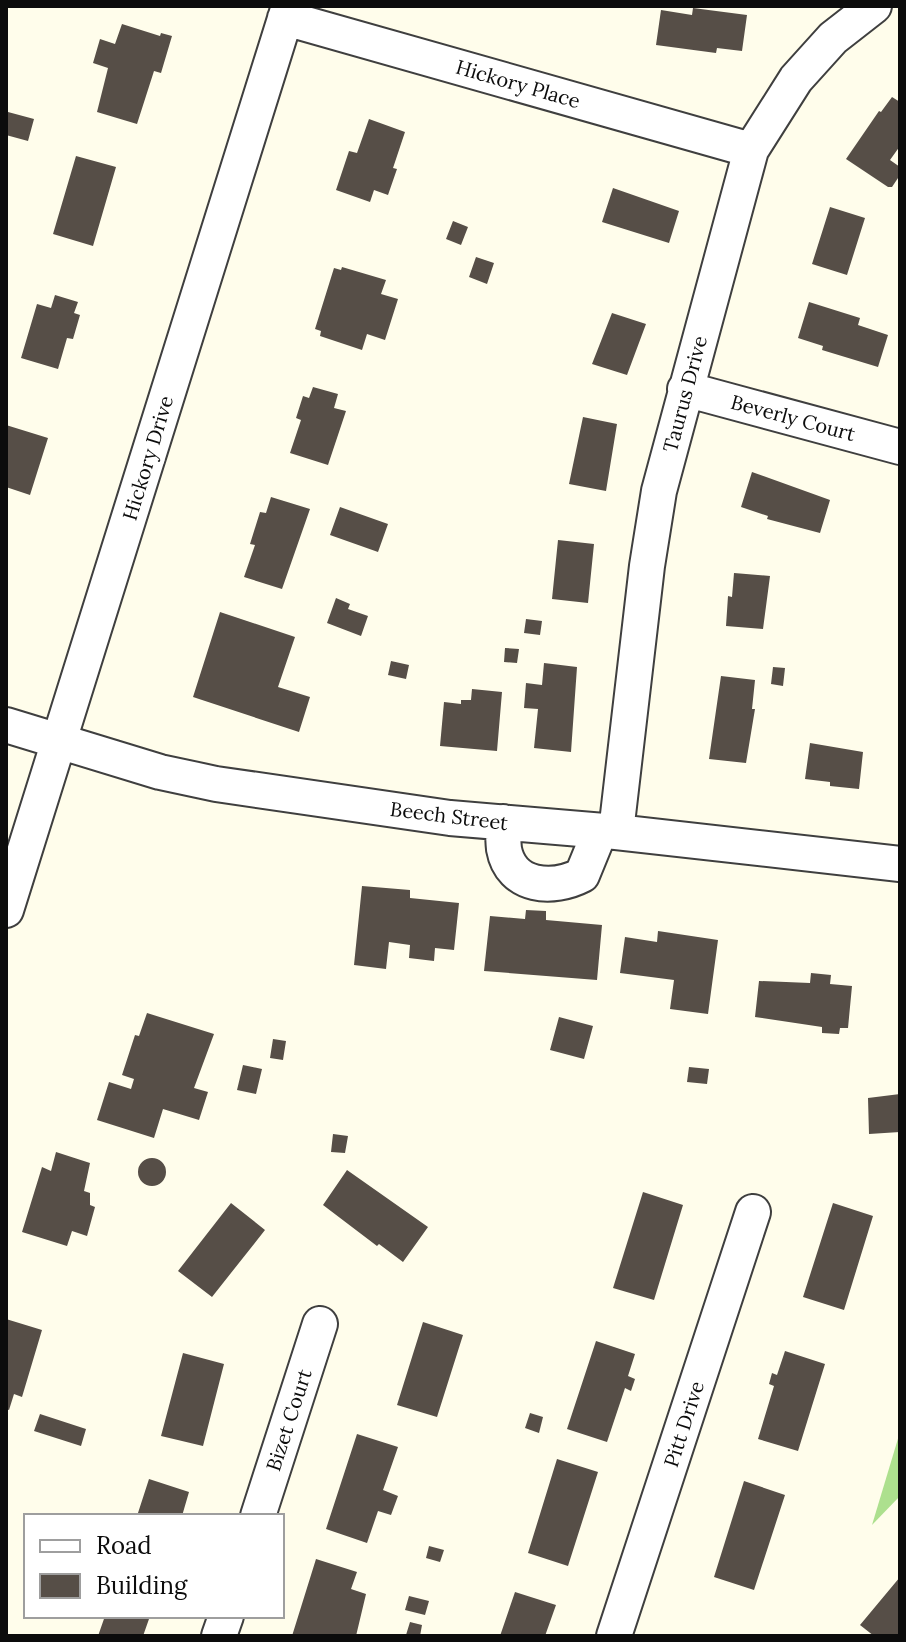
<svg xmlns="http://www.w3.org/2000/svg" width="906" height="1642" font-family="Lora,serif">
<rect width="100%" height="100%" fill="#fffdeb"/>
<path fill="#ade08e" d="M900,1432V1496L872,1525Z"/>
<path fill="#564e47" d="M693,8L747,15L742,51L717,48L716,53L656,45L661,10L692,15Z
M122,24L160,36L161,33L172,36L161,73L154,71L137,124L97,112L108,68L93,63L100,39L115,44Z
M892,97L900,102V146L890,160L900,167V175L892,187H888L846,159L879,111L881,112Z
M8,112L34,119L28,141L6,135Z
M369,119L405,132L393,168L397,169L388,195L374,190L370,202L336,190L349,151L357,153Z
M76,156L116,167L93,246L53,234Z
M613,188L679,211L669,243L602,222Z
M830,207L865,218L847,275L812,264Z
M453,221L468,227L461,245L446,239Z
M476,257L494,263L487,284L469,277Z
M342,267L386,280L381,294L398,299L385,340L367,334L362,350L320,336L321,331L315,329L334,268L341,270Z
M55,295L78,302L74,313L80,315L73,339L67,338L58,369L21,358L37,304L51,308Z
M809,302L860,318L858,325L888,335L878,367L822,350L823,346L798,338Z
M612,313L646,324L627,375L592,364Z
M313,387L338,394L334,408L346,411L328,465L290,453L301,420L296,418L303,396L309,398Z
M583,417L617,424L606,491L569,484Z
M6,425L48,438L30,495L6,487Z
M752,472L830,500L820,533L767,519L768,516L741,507Z
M271,497L310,509L282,589L244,577L255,545L250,544L260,512L266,513Z
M340,507L388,524L378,552L330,535Z
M558,540L594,544L588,603L552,599Z
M734,573L770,576L763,629L726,626L728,596L732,597Z
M336,598L350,604L348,609L368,616L361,636L327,623Z
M220,612L295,637L278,687L310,697L299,732L193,697Z
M526,619L542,621L540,635L524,633Z
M505,648L519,649L517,663L504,662Z
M391,661L409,665L406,679L388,675Z
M544,663L577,667L571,752L534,748L538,709L524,708L526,683L542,685Z
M773,667L785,668L783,686L771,684Z
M721,676L755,680L752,709H755L746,763L709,759Z
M472,689L502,692L497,751L440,746L444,702L461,704V700H471Z
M810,743L863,752L859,789L830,786V782L805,779Z
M362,886L410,890V898L459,903L454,950L435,948L434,961L409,958L410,945L389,942L386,969L354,965Z
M526,910L546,911V920L602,925L597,980L484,971L490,916L525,919Z
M658,931L718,940L708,1014L670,1009L674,980L620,973L625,937L657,942Z
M811,973L831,975L830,984L852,986L848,1028H840L839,1034L822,1033V1027L755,1017L759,981L810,983Z
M147,1013L214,1034L194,1088L208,1092L199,1120L163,1109L154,1138L97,1120L109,1082L131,1089L134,1079L122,1075L135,1035L139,1036Z
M559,1017L593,1026L584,1059L550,1050Z
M273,1039L286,1041L283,1060L270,1058Z
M243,1065L262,1069L256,1094L237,1090Z
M689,1067L709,1069L707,1084L687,1082Z
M900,1094V1132L869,1134L868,1098Z
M333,1134L348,1136L345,1153L331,1152Z
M56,1152L90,1163L84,1191L90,1193V1205L95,1207L87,1236L72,1231L67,1246L22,1232L42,1167L51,1171Z
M138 1172a14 14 0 1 1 28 0a14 14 0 1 1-28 0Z
M347,1170L428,1227L403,1262L379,1244L377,1246L323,1205Z
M643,1192L683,1205L654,1300L613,1288Z
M231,1203L265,1230L212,1297L178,1271Z
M833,1203L873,1216L844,1310L803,1297Z
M6,1319L42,1330L22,1397L14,1394L9,1410L6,1409Z
M423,1322L463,1335L437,1417L397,1405Z
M596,1341L635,1354L628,1376L635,1379L631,1391L625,1388L607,1442L567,1429Z
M785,1351L825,1364L798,1451L758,1439L774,1386L769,1384L772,1373L777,1375Z
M183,1353L224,1364L203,1446L161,1436Z
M530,1413L543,1417L539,1433L525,1428Z
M40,1414L86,1429L81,1446L34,1431Z
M357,1434L398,1447L383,1490L398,1496L391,1515L378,1511L367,1543L326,1529Z
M557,1459L598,1472L568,1566L528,1553Z
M149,1479L189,1492L182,1516H137Z
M744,1481L785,1495L754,1590L714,1577Z
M429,1546L444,1550L440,1562L426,1558Z
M316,1559L357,1572L351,1589L366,1594L356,1636H292Z
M900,1577V1636H874L860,1625Z
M515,1592L556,1605L545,1636H500Z
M409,1596L429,1601L425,1615L405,1610Z
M105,1616H141L149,1619L143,1636H98Z
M410,1622L422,1625L420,1636L406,1635Z"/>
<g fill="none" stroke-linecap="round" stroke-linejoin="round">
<g stroke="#3f3f3f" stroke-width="38">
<path id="minor" d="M285,18L751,150
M685,389L900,447
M6,725L160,772L216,784L450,818L616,832L900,864
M503,822C503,831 503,840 504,849C511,888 553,890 582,875L600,831
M616,832L647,566L659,491L751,150L796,79L833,38L874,6
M6,910L289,6
M258,1516L320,1324
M219,1636L226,1616
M614,1636L753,1212"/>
</g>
<use href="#minor" stroke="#fff" stroke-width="34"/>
</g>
<g text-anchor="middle" stroke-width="8" stroke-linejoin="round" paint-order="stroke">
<g font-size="20" fill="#0c0c0c" stroke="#fff">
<text transform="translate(518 84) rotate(16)" y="7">Hickory Place</text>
<text transform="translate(685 394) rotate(-75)" y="7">Taurus Drive</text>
<text transform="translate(793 418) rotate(15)" y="7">Beverly Court</text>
<text transform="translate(148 458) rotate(-73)" y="7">Hickory Drive</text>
<text transform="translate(449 816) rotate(7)" y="7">Beech Street</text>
<text transform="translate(289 1420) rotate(-72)" y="7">Bizet Court</text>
<text transform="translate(684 1424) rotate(-72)" y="7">Pitt Drive</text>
</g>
</g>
<rect width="906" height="1642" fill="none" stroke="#0c0c0c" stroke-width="16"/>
<rect x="24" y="1514" width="260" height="104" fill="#ffffff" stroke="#9e9e9e" stroke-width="2"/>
<rect x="40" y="1540" width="40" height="12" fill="#ffffff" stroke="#9e9e9e" stroke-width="2"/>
<text x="96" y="1554" font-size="24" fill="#0c0c0c">Road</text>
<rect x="40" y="1574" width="40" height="24" fill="#564e47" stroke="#9e9e9e" stroke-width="2"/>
<text x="96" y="1594" font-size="24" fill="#0c0c0c">Building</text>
</svg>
